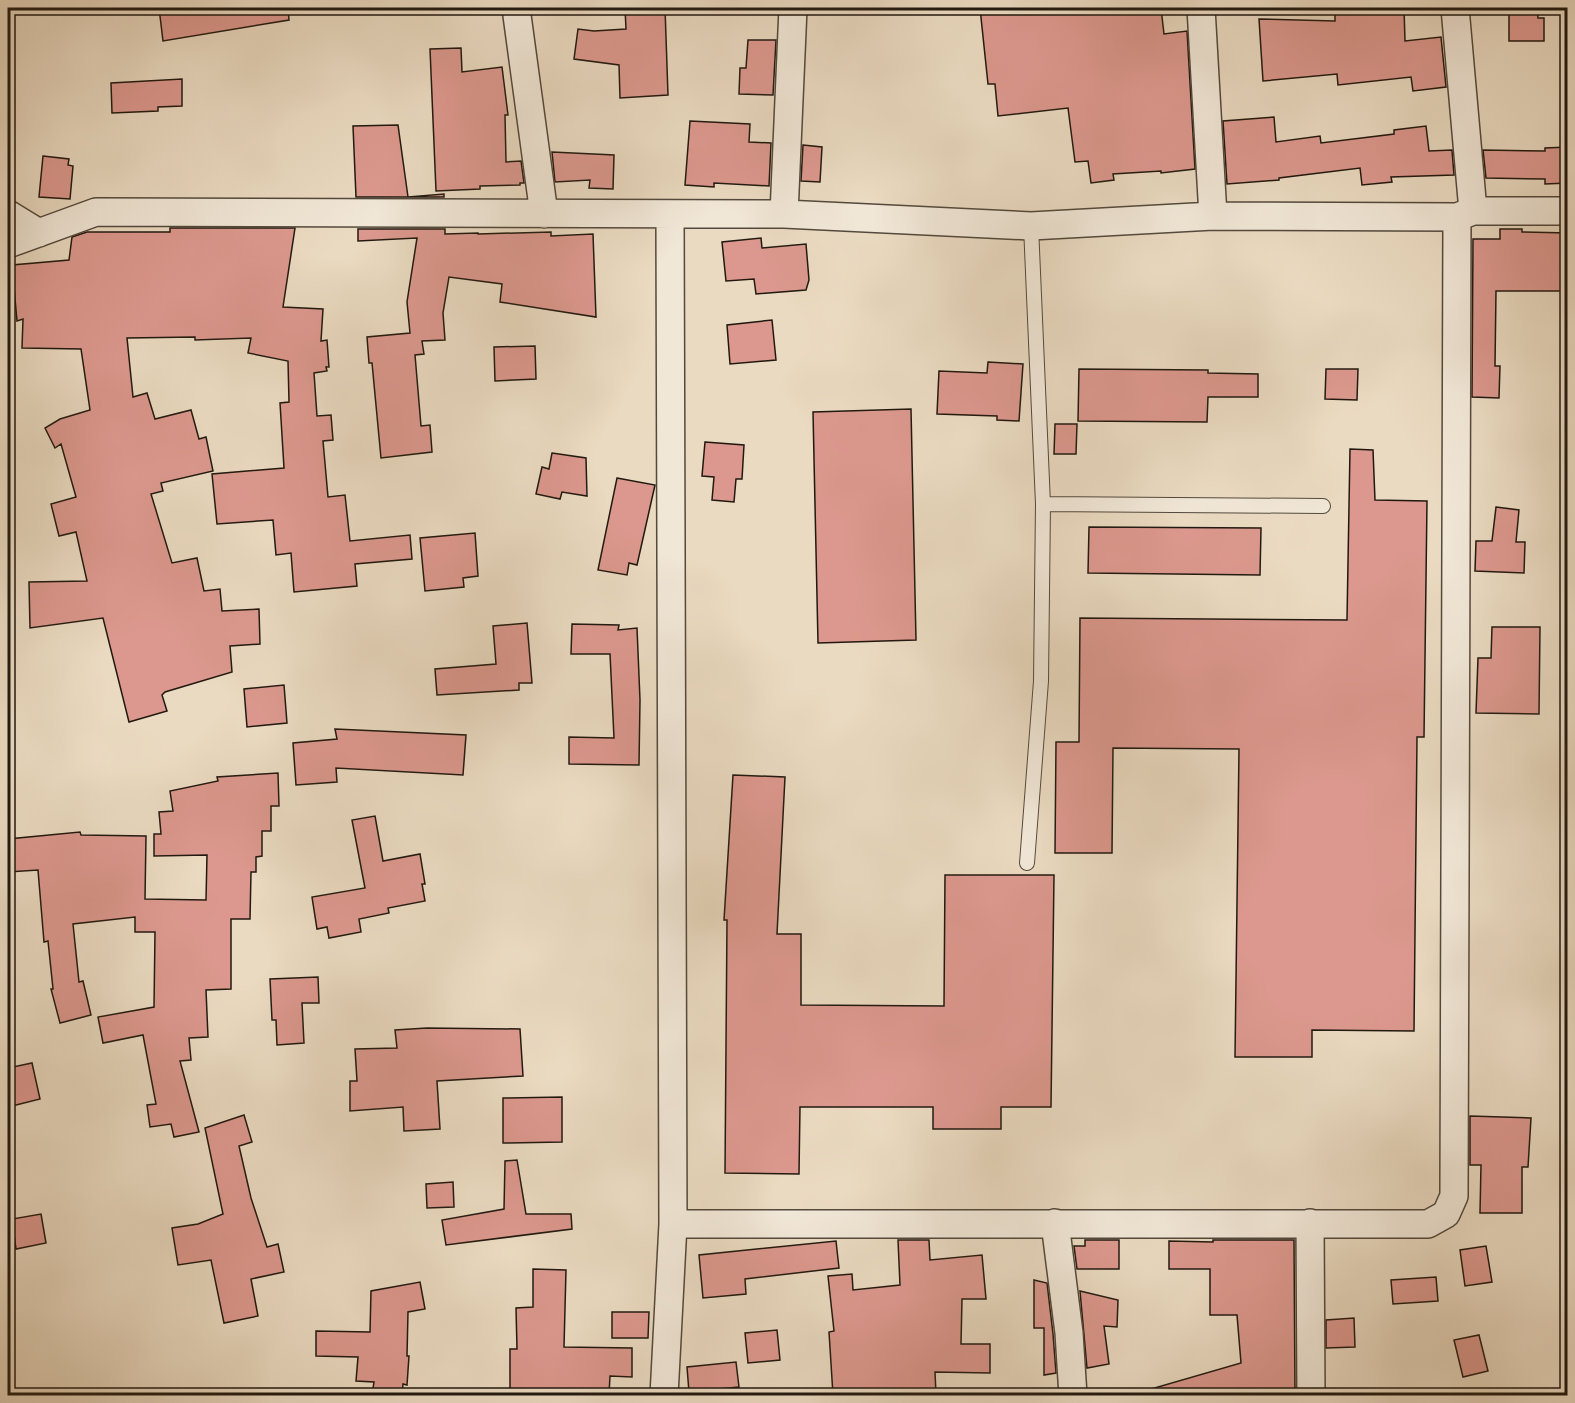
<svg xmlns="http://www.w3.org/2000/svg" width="1575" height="1403" font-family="'Libre Bodoni',serif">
<rect width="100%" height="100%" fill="#eadac1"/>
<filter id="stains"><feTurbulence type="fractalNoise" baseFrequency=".00333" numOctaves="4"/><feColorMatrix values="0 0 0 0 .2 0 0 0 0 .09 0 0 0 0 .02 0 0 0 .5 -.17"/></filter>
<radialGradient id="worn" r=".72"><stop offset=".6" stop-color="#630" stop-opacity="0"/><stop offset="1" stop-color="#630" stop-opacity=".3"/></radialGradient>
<path fill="#dc988e" stroke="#211910" stroke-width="1.5" d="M159,8H288L289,20L163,41Z
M625,8H665L668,95L620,98L619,65L574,59L578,29L594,31L626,29Z
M980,8H1161L1164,34L1187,31L1195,169L1161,173V171L1113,174L1114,180L1091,183L1088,161L1075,162L1068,108L998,116L995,84H988Z
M1335,8H1404L1405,41L1441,37L1446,87L1413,91L1411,77L1338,85L1337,74L1263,81L1259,19L1335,21Z
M1509,8H1537L1538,18H1544V41H1509Z
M748,40H776L773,95L739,94L740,68H746Z
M461,48L462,72L502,67L508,115H505L506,162L521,161L524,183H520V185L480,186V189L436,191L430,49Z
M182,79V106L158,107V111L112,113L111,83Z
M1274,117L1276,142L1320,136L1321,143L1394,134V130L1426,126L1429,151L1452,150L1454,175L1391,177L1392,182L1362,185L1360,168L1279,178V180L1227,184L1223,121Z
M690,121L750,124L749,142L771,143L769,186L714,183V187L685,185Z
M398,125L408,197L444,194V197H356L353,126Z
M803,145L822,147L820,182L801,181Z
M1568,147V183L1545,184V179L1486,178L1483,150L1545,151V148Z
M552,152L614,155L613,189L589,188L590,180L555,182Z
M43,156L69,159L68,165L73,166L70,199L39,197Z
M170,228H295L283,307L323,309L321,341L327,340L329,367H326L327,371L314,373L317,416L331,415L333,440L323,441L328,497L345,495L350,541L410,535L412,559L355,564L357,586L294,592L291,553L276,555L273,520L217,524L212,474L284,468L280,403L289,402L288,361L248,353L251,338L195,340V337L127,338L133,397L147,393L155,419L191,410L199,439L206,437L213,471L161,483L163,491L151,494L172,563L197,558L204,591L220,589L222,611L259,609L260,644L230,646L232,672L165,692L162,695L167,711L129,722L103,618L30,628L29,582L87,581L76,532L59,536L51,504L76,497L61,444L55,448L45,428L60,419L90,410L81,349L22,348L23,319L17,321L12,265L69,260L72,237L87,232H170Z
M358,229H445V234L478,233V234L551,232V236L593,234L596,317L500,302L502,284L449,277L443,313L445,340L422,341L424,354L415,355L421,426L430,425L432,452L381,458L372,363H369L367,337L410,333L407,302L417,238L358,241Z
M1500,229H1522V232L1568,233V291H1496L1495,366H1500L1499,398L1472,397L1473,239H1500Z
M761,238L762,248L806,244L809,280L806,290L756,294L754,279L726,281L722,242Z
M772,320L776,360L730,364L727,325Z
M535,346L536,379L495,381L494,347Z
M988,362L1023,364L1019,421L997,420V416L937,414L939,371L987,373Z
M1079,369L1208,370V373L1258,374V397H1208L1207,422L1078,421Z
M1326,369H1358L1357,400L1325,399Z
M911,409L916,640L818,643L813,412Z
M1055,424H1077L1076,454H1054Z
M705,442L744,445L742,479H736L734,502L712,500L714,477L702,476Z
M1350,449L1373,450L1375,500L1427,501L1424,737H1417L1414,1031L1312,1030V1057H1235L1239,749L1113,748L1112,853H1055L1056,742H1079L1080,618L1347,620Z
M552,453L586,458L587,496L562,492L560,499L536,494L542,467L549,469Z
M617,478L655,485L637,565L629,563L627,575L598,570Z
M1496,507L1519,510L1516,542H1525L1524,573L1475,571L1476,541H1492Z
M1089,527L1261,528L1260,575L1088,573Z
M475,533L478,576L463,578L464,587L425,591L420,538Z
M527,623L532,683H519V690L437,695L435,669L496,664L493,626Z
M572,624L619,625L618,630L637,628L640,700L639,765L569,764V737L614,738L610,654H571Z
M1492,627H1540L1539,714L1476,713L1478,658H1491Z
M284,685L287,723L247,727L244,689Z
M335,729L466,735L463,775L336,768L337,782L296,785L293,743L337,739Z
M278,773L279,806H271V831H262V856L256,857V872H251L250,919H231V989L206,990L208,1037L189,1038L191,1060L180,1061L199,1132L174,1137L171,1124L150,1127L147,1105L156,1104L143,1035L103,1043L98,1017L154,1007L155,932H135V917L73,924L79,982L83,981L91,1015L60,1023L51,989H53L48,941L44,942L38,870L8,872V839L80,832L81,835L146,836L145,899L206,900L207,855L154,856V834H161L159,812L173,811L170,791L218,781L217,777Z
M733,775L785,777L777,934H801V1005L944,1006L945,875H1054L1051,1107H1001V1129H933V1107H800L799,1174L725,1173L727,920H724Z
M375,816L383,861L420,854L425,884H422L425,901L388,908L389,913L359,919L361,932L329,938L327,927L317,929L312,897L365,888L352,820Z
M318,977L319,1003H302L304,1043L277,1045L276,1020H272L270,979Z
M427,1028L520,1029L523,1076L437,1081L440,1129L404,1131L403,1107L350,1111V1081H357L355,1049L397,1048L395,1030Z
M32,1063L40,1099L8,1107V1068Z
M562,1097V1142L503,1143V1098Z
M244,1115L252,1142L239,1146L251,1198L267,1247L278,1244L284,1272L251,1279L258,1316L224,1323L211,1260L178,1265L172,1228L198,1224L223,1214L205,1128Z
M1470,1116L1531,1118L1528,1167H1522V1213H1480L1481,1165H1470Z
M517,1160L526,1214H571L572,1229L446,1245L442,1220L504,1209L505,1161Z
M453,1182L454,1207L427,1208L426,1184Z
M41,1214L46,1243L16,1249L12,1219Z
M898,1240H929L930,1260L982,1255L986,1299H962L961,1344H990V1373L935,1372L936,1394L919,1395H833L829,1332L834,1331L828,1276L852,1274L853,1290L900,1285Z
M1085,1240H1119V1269H1077L1074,1246H1085Z
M1213,1240H1294L1295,1395H1152L1151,1389L1241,1363L1237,1315H1210V1269H1169V1241L1213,1242Z
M836,1241L839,1268L745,1279L746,1294L703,1298L699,1255Z
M1486,1246L1492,1282L1465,1286L1460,1250Z
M533,1269L566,1270L564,1347L632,1348V1377L610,1376L609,1395H510V1349H517L516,1308L533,1307Z
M1436,1277L1438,1301L1393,1304L1391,1280Z
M1034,1280L1047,1283L1053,1334L1056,1373L1044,1375V1328H1034Z
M420,1282L425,1309L408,1312L407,1356H409L407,1385L403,1384L402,1395H372L374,1382L356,1381L358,1357L316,1356V1331L370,1332L371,1291Z
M1080,1291L1118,1300L1117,1327L1104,1326L1109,1364L1087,1368Z
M612,1312H649L648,1338H612Z
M1354,1318L1355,1347L1326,1348V1320Z
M777,1330L780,1360L748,1363L745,1333Z
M1479,1335L1488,1371L1463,1377L1454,1340Z
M736,1362L739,1387L689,1392L687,1367Z"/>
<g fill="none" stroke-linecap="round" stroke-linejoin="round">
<g stroke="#53493c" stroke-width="16">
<path id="service" d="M1043,504L1323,506
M1027,863L1041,681L1043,504L1031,226"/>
</g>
<g stroke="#53493c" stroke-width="30">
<path id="minor" d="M516,8L544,214
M1201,8L1213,216
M1455,8L1473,211
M8,214L39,233
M784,214L793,8
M8,244L96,212L784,214L1031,226L1213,216L1457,217L1473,211H1568
M1055,1223L1069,1333L1073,1396
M1310,1223L1311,1396
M673,1224H1428L1446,1214L1454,1196L1457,217
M664,1396L673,1224L670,214"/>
</g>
<use href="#service" stroke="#f1e7d7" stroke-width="14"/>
<use href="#minor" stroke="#f1e7d7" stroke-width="27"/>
</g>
<rect width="1575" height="1403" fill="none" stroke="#eadac1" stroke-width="30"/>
<rect x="9" y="9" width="1557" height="1385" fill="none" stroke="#211910" stroke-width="3"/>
<rect x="15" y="15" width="1545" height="1373" fill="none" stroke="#211910" stroke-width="1.5"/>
<rect width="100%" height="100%" filter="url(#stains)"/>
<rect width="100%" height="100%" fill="url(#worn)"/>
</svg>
